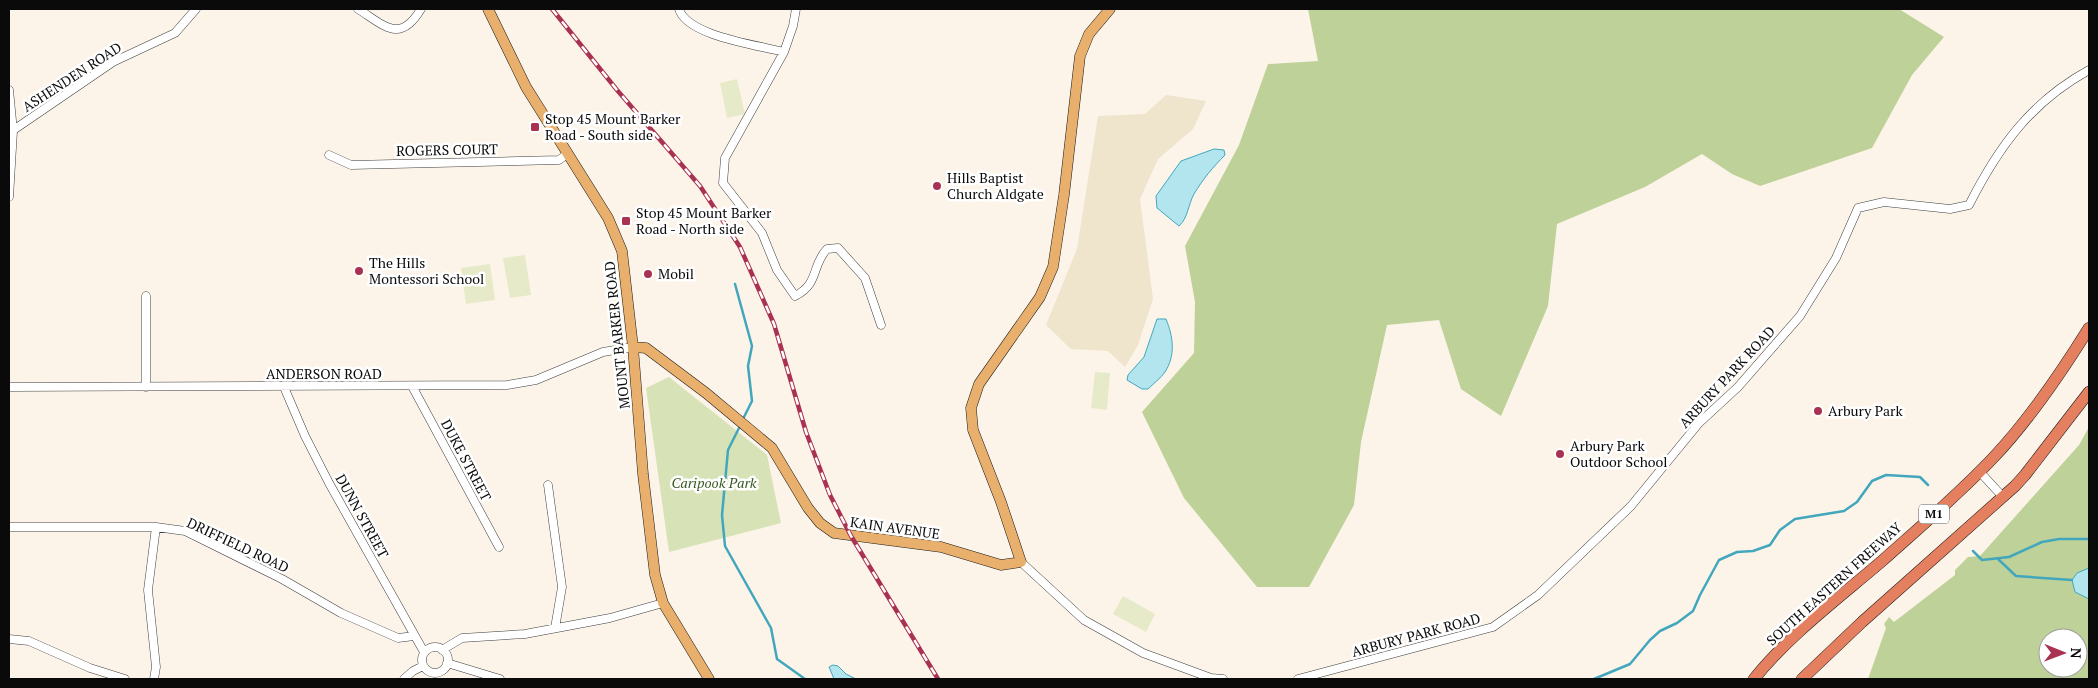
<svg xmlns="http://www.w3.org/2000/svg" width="2098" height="688" font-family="'PT Serif',serif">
<rect width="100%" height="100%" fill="#fdf4e9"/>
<path fill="#efe4cc" d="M1166,95L1206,101L1193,129L1158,159L1140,199L1153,299L1138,345L1125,367L1108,351L1071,349L1046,325L1077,249L1098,116L1145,114Z"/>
<path fill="#d7e2b7" d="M669,377L767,455L781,523L669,552L646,388Z"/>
<path fill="#bed198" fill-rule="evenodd" d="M1308,9H1899L1944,37L1912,75L1872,148L1760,186L1732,174L1702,154L1645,187L1557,224L1548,306L1501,416L1461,389L1439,320L1387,325L1361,442L1354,505L1309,587H1257L1184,498L1142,412L1194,353L1195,302L1185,246L1239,145L1268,64L1318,61Z
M2089,427V679H1868L1886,628L1884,624L1889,617L1894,622L1955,575V570L1968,557L1980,556L2079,445ZM2048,638H2078V668H2048Z"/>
<path fill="#e6eac8" d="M737,79L745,114L727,118L720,83Z
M525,255L531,295L510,298L503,258Z
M490,264L495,300L466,304L461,268Z
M1095,372L1110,373L1107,410L1091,408Z
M1123,596L1155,614L1146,632L1113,614Z"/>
<path fill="#b3e5ee" stroke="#42a7bd" d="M1214,149L1224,150L1225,155C1213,167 1203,179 1194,194C1188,205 1188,218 1179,226L1157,208L1156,196L1181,161Z
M1157,319H1166C1173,336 1176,355 1165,372C1161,378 1153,384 1148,389H1142L1127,380L1128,375L1144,357Z
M2089,568V599L2075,592L2072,580L2077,573Z
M833,665L838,666L846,674L856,679H834L829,667Z"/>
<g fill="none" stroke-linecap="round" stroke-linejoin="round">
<path stroke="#42a7bd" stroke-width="2.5" d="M735,284L752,346L748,366L752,401L744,417
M739,428L728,450L722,515L725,546L771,628L777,659L805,679
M1973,551L1982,560L2009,557L2042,542L2059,539H2089
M1998,559L2016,576L2072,580
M1594,679L1630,664L1650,640L1660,631L1677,623L1693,611L1700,595L1719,560L1737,552L1753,551L1770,545L1780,530L1795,519L1844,511L1857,502L1872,481L1886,475L1920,477L1928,485"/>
<g stroke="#3d3d3d" stroke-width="9">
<path id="minor" d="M358,9C385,26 400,44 421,9
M679,9C687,36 758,45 784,52
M796,9L793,26L784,52L725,158L723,183L762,233L777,270L795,296C820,283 811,266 827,249L838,248L865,278L881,325
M9,90L13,131L9,197
M9,133L113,62L175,33L196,9
M329,155L351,165L559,160L567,154
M412,386L499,547
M9,387L507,385L536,380L603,352L633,347
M146,387V296
M284,387L305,436L329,483L424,652
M1979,471L2003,497
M548,485L562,587L555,628
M9,527H156L185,531L282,579L341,613L398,638L414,636
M1021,562L1084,620L1143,653L1211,678L1223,679
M9,639L29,641L90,668L125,679
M422 660a13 13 0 1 1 26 0a13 13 0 1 1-26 0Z
M442,650L462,638L525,634L610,618L663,603
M447,663L500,679
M154,679L156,667L148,590L156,527
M404,679L413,671L423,666
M1298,679L1493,627L1538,595L1631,506L1699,423L1738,387L1800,316L1836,258L1858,208L1884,202L1950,209L1969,205C1999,146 2031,102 2089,70"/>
</g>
<g stroke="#1b1b1b" stroke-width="11">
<path id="major" d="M488,9L526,87L608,218L622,251L633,347L643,474L655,575L663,603L709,679
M633,347L646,348L706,393L772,448L808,508L820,523L834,533L941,547L1001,565L1021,562L1001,502L973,430L971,408L979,384L1040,297L1053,267L1064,195L1080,56L1089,34L1110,9"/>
</g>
<g stroke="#1b1b1b" stroke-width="12">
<path id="highway" d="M1754,679C1788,636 1840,597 1882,561C1919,528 1958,495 1993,458C2030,419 2061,373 2089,328
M1802,679L1862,622L2015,486L2025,475L2089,392"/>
</g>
<use href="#minor" stroke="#fff" stroke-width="8"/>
<use href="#major" stroke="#e9af6c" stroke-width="10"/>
<use href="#highway" stroke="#e47f5f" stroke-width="11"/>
<g stroke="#a93252" stroke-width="4.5">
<path id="rail" d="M552,9L617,90L700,186L740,247L774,324L806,432L830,495L851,536L938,679"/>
</g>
<use href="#rail" stroke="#fff" stroke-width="2.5" stroke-dasharray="8" stroke-linecap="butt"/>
</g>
<g fill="#a93252" stroke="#fff" stroke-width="2">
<rect x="530" y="122" width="10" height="10" rx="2.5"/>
<circle cx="937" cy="186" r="5"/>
<rect x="621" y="216" width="10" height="10" rx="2.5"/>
<circle cx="359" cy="271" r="5"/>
<circle cx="648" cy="274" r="5"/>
<circle cx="1818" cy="411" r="5"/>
<circle cx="1560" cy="454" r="5"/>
</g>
<g text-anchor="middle" stroke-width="5" stroke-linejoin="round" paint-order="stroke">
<rect fill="#fff" stroke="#545454" stroke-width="1" x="1919" y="504.5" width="30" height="19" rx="4"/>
<g font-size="12" font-weight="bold" fill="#0a0a0a">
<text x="1934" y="518">M1</text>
</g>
<g font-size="14" fill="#0a0a0a" stroke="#fff">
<text transform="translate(72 77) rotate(-33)" y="5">ASHENDEN ROAD</text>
<text transform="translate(447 150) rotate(-1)" y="5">ROGERS COURT</text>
<text transform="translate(617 335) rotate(-96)" y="5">MOUNT BARKER ROAD</text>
<text x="324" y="379">ANDERSON ROAD</text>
<text transform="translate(1727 377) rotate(-47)" y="5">ARBURY PARK ROAD</text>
<text transform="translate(466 460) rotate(62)" y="5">DUKE STREET</text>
<text transform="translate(362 516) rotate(61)" y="5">DUNN STREET</text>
<text transform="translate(895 528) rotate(8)" y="5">KAIN AVENUE</text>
<text transform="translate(238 545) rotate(25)" y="5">DRIFFIELD ROAD</text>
<text transform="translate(1834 584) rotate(-42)" y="5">SOUTH EASTERN FREEWAY</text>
<text transform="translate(1416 635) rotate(-15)" y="5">ARBURY PARK ROAD</text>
</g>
<g font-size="14" fill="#0a0a0a" stroke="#fff" text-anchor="start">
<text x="545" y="124">Stop 45 Mount Barker<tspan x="545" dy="16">Road - South side</tspan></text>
<text x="947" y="183">Hills Baptist<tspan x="947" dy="16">Church Aldgate</tspan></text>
<text x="636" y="218">Stop 45 Mount Barker<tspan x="636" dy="16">Road - North side</tspan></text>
<text x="369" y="268">The Hills<tspan x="369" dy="16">Montessori School</tspan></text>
<text x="658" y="279">Mobil</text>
<text x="1828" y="416">Arbury Park</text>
<text x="1570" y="451">Arbury Park<tspan x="1570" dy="16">Outdoor School</tspan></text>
</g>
<g font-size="14" font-style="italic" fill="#395922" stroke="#fff">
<text x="714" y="488">Caripook Park</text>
</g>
</g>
<rect width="2098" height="688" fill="none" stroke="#0a0a0a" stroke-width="20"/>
<g transform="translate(2063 653) rotate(91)"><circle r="24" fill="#ffffff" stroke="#9d9d9d"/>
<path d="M0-4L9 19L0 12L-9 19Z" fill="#a93252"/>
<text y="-8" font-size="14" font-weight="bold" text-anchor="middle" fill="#0a0a0a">N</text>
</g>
</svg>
